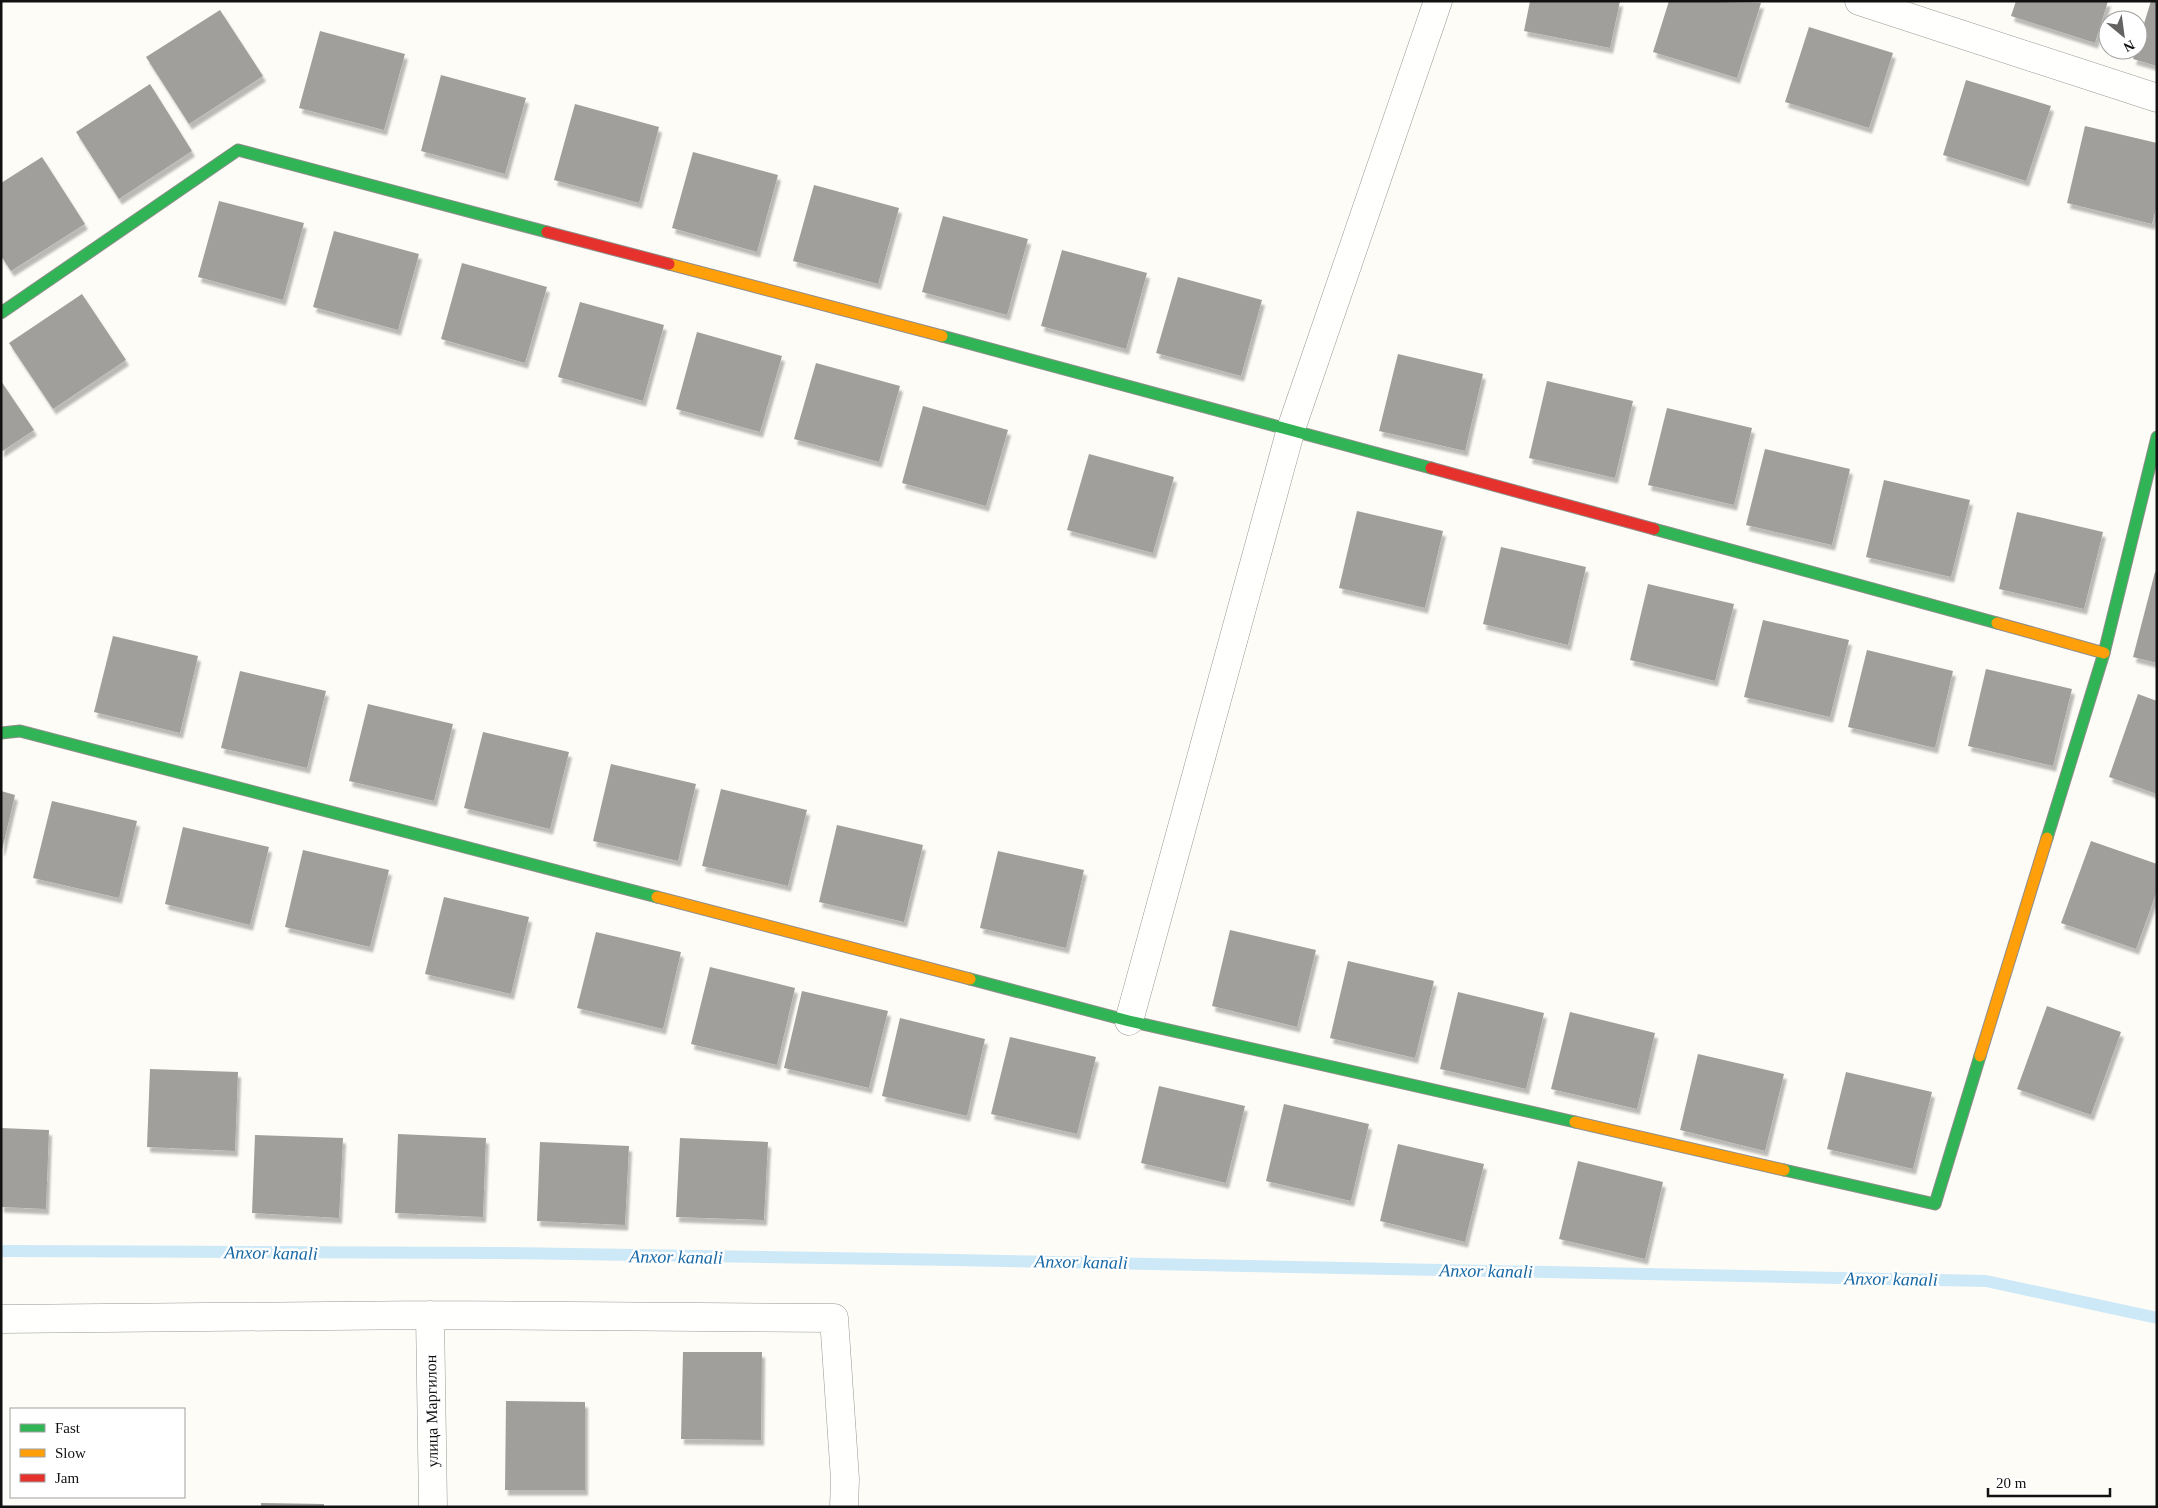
<svg xmlns="http://www.w3.org/2000/svg" width="2158" height="1508" font-family="Georgia,serif">
<defs>
<filter id="shadow"><feDropShadow dx="3" dy="5.5" stdDeviation="1" flood-color="#0004"/></filter>
</defs>
<rect width="100%" height="100%" fill="#fdfcf7"/>
<g fill="none" stroke-linecap="round" stroke-linejoin="round">
<path stroke="#cde8f7" stroke-width="12" d="M1,1251L500,1253L955,1260L1986,1281L2157,1318"/>
</g>
<path fill="#a19f9c" filter="url(#shadow)" d="M1530,1H1620L1610,48L1524,31Z
M1669,1L1761,3L1737,78L1653,52Z
M2016,1H2108L2095,43L2011,16Z
M2151,1H2157V66L2133,59L2136,50H2138V43Z
M220,10L263,76L189,124L146,57Z
M1809,27L1893,53L1869,128L1785,102Z
M320,31L405,54L384,130L299,108Z
M441,75L526,98L505,174L421,151Z
M1966,80L2051,106L2026,181L1943,155Z
M150,84L192,151L119,199L76,132Z
M575,104L659,127L639,203L554,180Z
M2085,126L2157,143V205L2152,224L2067,203Z
M693,152L778,175L757,252L672,228Z
M42,157L85,224L11,271L1,256V183Z
M814,185L899,208L878,284L793,261Z
M219,201L304,223L283,300L198,277Z
M943,216L1028,239L1007,315L922,292Z
M334,231L419,254L398,330L313,307Z
M1062,250L1147,273L1126,349L1041,326Z
M462,263L547,287L525,363L441,339Z
M1178,277L1262,300L1241,376L1156,353Z
M82,294L126,360L53,409L9,343Z
M580,302L664,325L643,401L558,377Z
M697,332L782,356L760,432L676,409Z
M1398,354L1483,374L1465,451L1379,431Z
M816,363L900,386L879,462L794,439Z
M1,381L34,430L1,452Z
M1547,381L1633,401L1615,478L1529,458Z
M923,406L1008,430L986,506L902,483Z
M1667,408L1752,428L1734,505L1648,485Z
M1765,449L1850,469L1832,545L1746,525Z
M1089,454L1174,477L1153,553L1067,530Z
M1884,480L1970,500L1951,577L1866,557Z
M1357,511L1443,531L1425,608L1339,588Z
M2017,512L2103,532L2084,609L1999,589Z
M1501,547L1586,567L1568,645L1483,624Z
M2155,572L2157,573V663L2133,657Z
M1648,584L1734,604L1715,681L1630,660Z
M1763,620L1849,640L1830,717L1744,697Z
M113,636L198,656L180,733L94,712Z
M1867,650L1953,671L1935,748L1848,727Z
M1986,669L2072,689L2053,766L1968,746Z
M240,671L326,691L307,768L221,748Z
M2138,694L2157,701V794L2109,777Z
M368,704L453,724L434,801L349,781Z
M483,732L569,752L550,829L464,808Z
M611,764L696,784L678,861L593,841Z
M721,789L807,810L788,886L702,866Z
M1,791L15,795L2,850H1Z
M52,801L137,821L119,898L33,878Z
M837,825L923,845L904,922L819,902Z
M183,827L269,847L250,925L165,904Z
M2091,841L2157,864V891L2136,949L2061,923Z
M303,850L389,870L370,947L285,927Z
M998,851L1084,870L1066,948L980,928Z
M444,897L529,917L511,994L425,974Z
M1230,930L1316,950L1297,1027L1212,1006Z
M596,932L681,952L663,1029L577,1008Z
M1348,961L1434,981L1415,1058L1330,1038Z
M710,967L795,988L777,1065L691,1044Z
M802,991L888,1011L869,1088L784,1068Z
M1458,992L1544,1013L1526,1089L1440,1069Z
M2047,1006L2121,1032L2091,1115L2017,1089Z
M1570,1012L1655,1033L1637,1109L1551,1089Z
M900,1018L985,1039L967,1116L882,1096Z
M1010,1037L1096,1057L1077,1134L991,1114Z
M1698,1054L1784,1074L1765,1151L1680,1130Z
M150,1069L238,1072L235,1151L147,1147Z
M1846,1072L1932,1092L1913,1169L1827,1149Z
M1159,1086L1245,1106L1226,1183L1141,1163Z
M1284,1104L1369,1124L1351,1201L1266,1181Z
M1,1128L49,1130L46,1209L1,1207Z
M398,1134L486,1138L483,1217L395,1213Z
M255,1135L343,1138L339,1218L252,1213Z
M680,1138L768,1142L764,1220L676,1217Z
M540,1142L629,1146L625,1225L537,1221Z
M1398,1144L1484,1164L1465,1242L1380,1221Z
M1578,1161L1663,1182L1645,1259L1559,1239Z
M683,1352H762L761,1440L681,1439Z
M506,1401L585,1402V1490H505Z
M261,1503L324,1504V1507H261Z"/>
<g fill="none" stroke-linecap="round" stroke-linejoin="round">
<g stroke="#979795" stroke-width="29">
<path id="street" d="M1859,1L2157,98
M1129,1021L1291,429L1438,1
M430,1315L433,1507
M1,1319L430,1315L834,1318L845,1479L844,1507"/>
</g>
<g stroke="#8e8d8b" stroke-width="13">
<path id="fast" d="M1,313L238,150L547,232
M942,336L1431,468
M1654,529L1997,623
M1,733L20,731L657,897
M2047,838L2104,653L2157,437
M970,979L1129,1021L1575,1122
M1784,1170L1935,1204L1980,1056"/>
</g>
<g stroke="#8e8d8b" stroke-width="13">
<path id="slow" d="M669,264L942,336
M1997,623L2104,653
M657,897L970,979
M1980,1056L2047,838
M1575,1122L1784,1170"/>
</g>
<g stroke="#8e8d8b" stroke-width="13">
<path id="jam" d="M547,232L669,264
M1431,468L1654,529"/>
</g>
<use href="#street" stroke="#fffffe" stroke-width="28"/>
<use href="#fast" stroke="#30b455" stroke-width="11"/>
<use href="#slow" stroke="#ff9f0a" stroke-width="11"/>
<use href="#jam" stroke="#e5322d" stroke-width="11"/>
</g>
<g text-anchor="middle" stroke-width="5" stroke-linejoin="round" paint-order="stroke">
<g font-size="16" fill="#111" stroke="#fff">
<text transform="translate(431 1411) rotate(-91)" y="6">улица Маргилон</text>
</g>
<g font-size="18" font-style="italic" fill="#1768a6" stroke="#fff">
<text transform="translate(271 1253) rotate(1)" y="6">Anxor kanali</text>
<text transform="translate(676 1257) rotate(1)" y="6">Anxor kanali</text>
<text transform="translate(1081 1262) rotate(1)" y="6">Anxor kanali</text>
<text transform="translate(1486 1271) rotate(1)" y="6">Anxor kanali</text>
<text transform="translate(1891 1279) rotate(1)" y="6">Anxor kanali</text>
</g>
</g>
<rect width="2158" height="1508" fill="none" stroke="#111111" stroke-width="5"/>
<rect x="10" y="1408" width="175" height="90" fill="#ffffff" stroke="#a0a0a0"/>
<rect x="20" y="1424" width="25" height="8" fill="#30b455" stroke="#a0a0a0"/>
<text x="55" y="1433" font-size="15" fill="#111111">Fast</text>
<rect x="20" y="1449" width="25" height="8" fill="#ff9f0a" stroke="#a0a0a0"/>
<text x="55" y="1458" font-size="15" fill="#111111">Slow</text>
<rect x="20" y="1474" width="25" height="8" fill="#e5322d" stroke="#a0a0a0"/>
<text x="55" y="1483" font-size="15" fill="#111111">Jam</text>
<g transform="translate(2123 35) rotate(151)"><circle r="24" fill="#ffffff" stroke="#a0a0a0"/>
<path d="M0-4L9 19L0 12L-9 19Z" fill="#646362"/>
<text y="-8" font-size="14" font-weight="bold" text-anchor="middle" fill="#111111">N</text>
</g>
<path d="M1988 1488v8h122v-8" fill="none" stroke="#111111" stroke-width="2.5"/>
<text x="1996" y="1488" font-size="15" fill="#111111" stroke="#ffffff" stroke-width="4" paint-order="stroke">20 m</text>
</svg>
